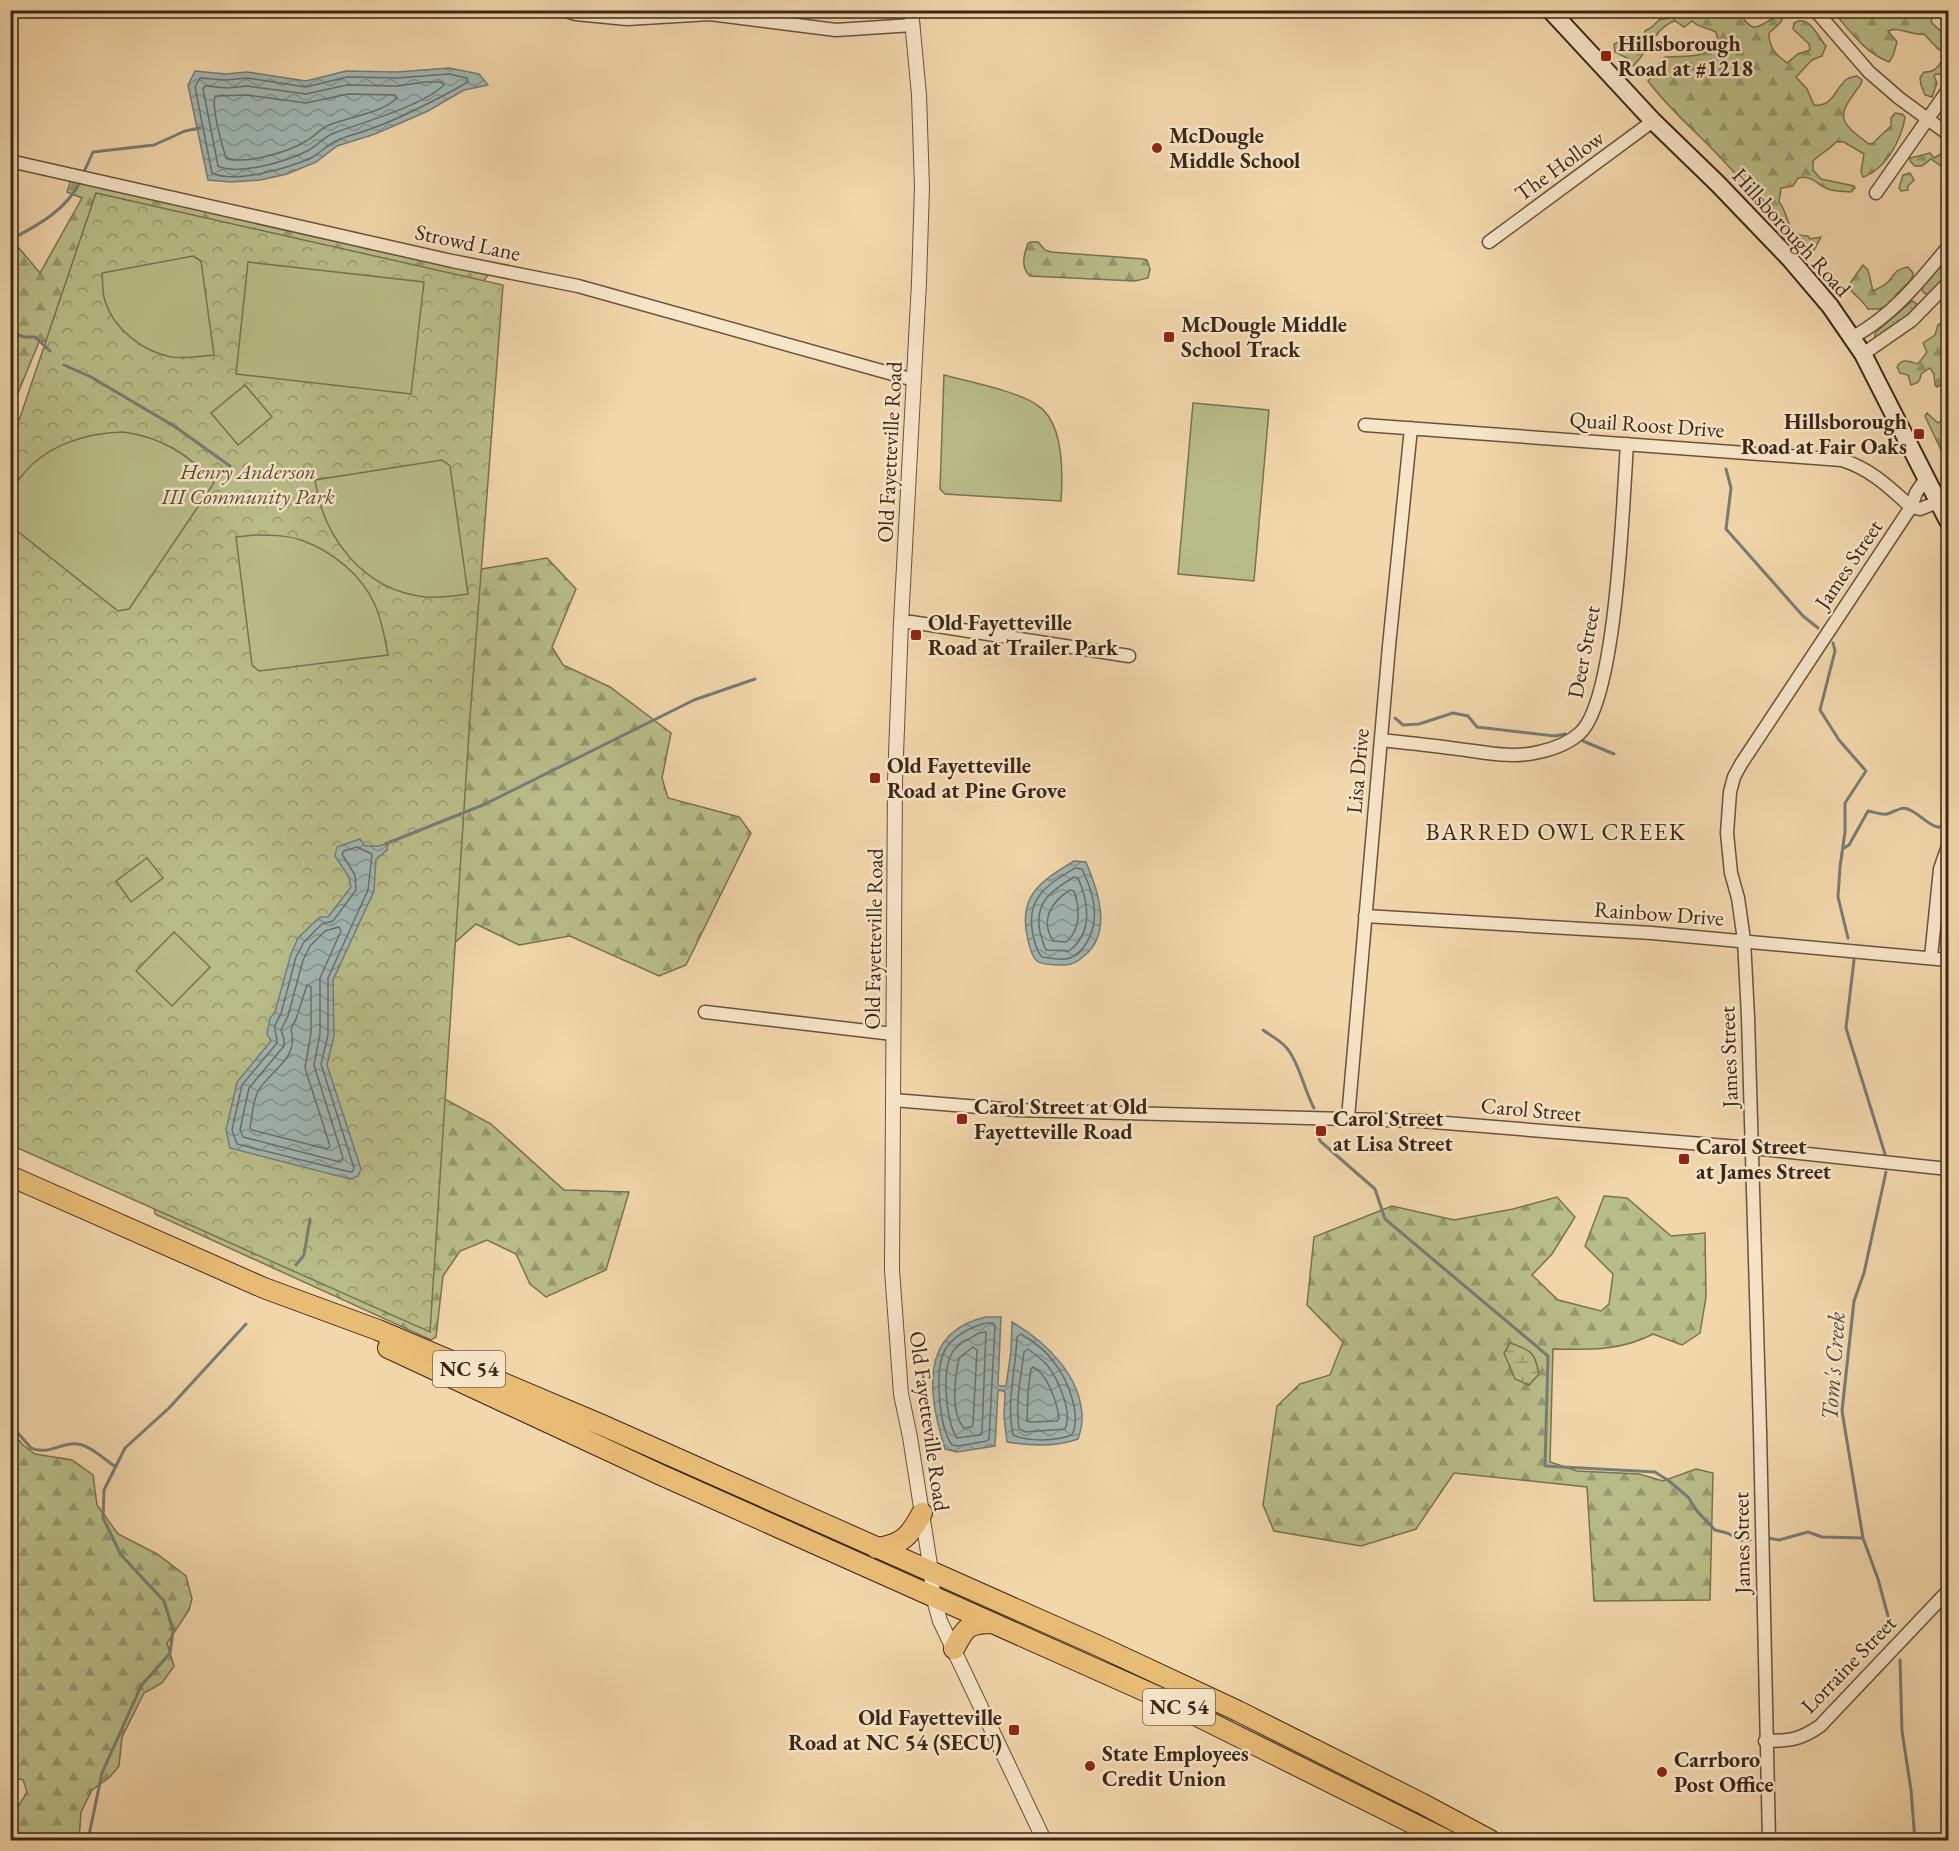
<svg xmlns="http://www.w3.org/2000/svg" width="1959" height="1851" font-family="'EB Garamond',serif">
<defs>
<pattern id="grass-tufts" width="24" height="20" patternUnits="userSpaceOnUse" patternTransform="scale(1.5)"><rect width="24" height="20" fill="#b9be89"/><path d="M3 7l-1-3M5 7V3M7 7l1-3M15 17l-1-3M17 17v-4M19 17l1-3" fill="none" stroke="#979a6f"/></pattern>
<pattern id="forest-firs" width="22" height="20" patternUnits="userSpaceOnUse" patternTransform="scale(1.5)"><rect width="22" height="20" fill="#b9be89"/><path d="M5 1l3.5 6h-7zM16 11l3.5 6h-7z" fill="#979a6f"/></pattern>
<pattern id="wetland-marsh" width="20" height="14" patternUnits="userSpaceOnUse" patternTransform="scale(1.5)"><rect width="20" height="14" fill="#b9be89"/><path d="M1 5h8M5 5V1M11 12h8M15 12V8" fill="none" stroke="#979a6f"/></pattern>
<pattern id="park-crowns" width="20" height="18" patternUnits="userSpaceOnUse" patternTransform="scale(1.5)"><rect width="20" height="18" fill="#b9be89"/><path d="M2 6a3 3 0 1 1 6 0M12 15a3 3 0 1 1 6 0" fill="none" stroke="#979a6f"/></pattern>
<pattern id="water-waves" width="16" height="10" patternUnits="userSpaceOnUse" patternTransform="scale(1.5)"><rect width="16" height="10" fill="#a0b7b5"/><path d="M0 5q4-4 8 0t8 0" fill="none" stroke="#839592"/></pattern>
</defs>
<rect width="100%" height="100%" fill="#f2d7ab"/>
<filter id="stains"><feTurbulence type="fractalNoise" baseFrequency=".00333" numOctaves="4"/><feColorMatrix values="0 0 0 0 .2 0 0 0 0 .09 0 0 0 0 .02 0 0 0 .5 -.17"/></filter>
<radialGradient id="worn" r=".72"><stop offset=".6" stop-color="#630" stop-opacity="0"/><stop offset="1" stop-color="#630" stop-opacity=".3"/></radialGradient>
<path fill="url(#grass-tufts)" stroke="#7a7251" stroke-width="1.5" d="M1948,256V275L1929,295L1924,293L1922,290L1923,286Z
M1912,301L1917,304V309L1877,339L1875,338V333Z"/>
<path fill="url(#forest-firs)" stroke="#7a7251" stroke-width="1.5" d="M1859,10L1935,11L1931,22L1948,38V73L1947,75L1936,74L1934,76L1937,83L1932,97L1925,95L1921,85L1920,78L1924,72C1936,73 1939,65 1945,56L1944,52L1938,49L1924,34C1909,36 1902,26 1888,31L1897,42L1893,56L1889,62C1865,53 1849,30 1833,11L1856,12Z
M1667,11H1738C1753,34 1754,29 1777,16L1776,11H1786L1781,22L1769,33C1769,48 1775,54 1787,63L1798,54L1810,50L1809,44L1793,29L1794,23C1810,14 1816,35 1826,46L1822,56L1812,60L1796,77L1807,89L1814,105C1834,107 1834,89 1847,79C1850,77 1854,77 1857,76L1862,80L1861,84C1837,116 1836,120 1869,144L1873,143L1891,126V118L1895,113L1902,114L1905,117C1902,139 1885,170 1863,177L1861,172L1864,154L1844,142H1836C1829,150 1821,153 1813,161V170L1821,179L1854,186L1855,188L1851,192C1843,191 1833,192 1826,188C1816,183 1810,175 1798,178L1793,186L1781,188L1779,202C1790,214 1785,237 1808,236L1810,239L1821,237L1814,250L1809,251C1776,221 1748,186 1717,154C1693,129 1668,108 1648,81C1656,73 1657,64 1665,57C1687,55 1704,61 1718,40L1716,32C1707,27 1699,28 1692,21L1684,27L1675,21C1656,26 1647,54 1633,66L1627,58L1615,52L1614,44L1629,38L1642,41L1645,37V31L1652,27L1659,20L1672,17Z
M1930,153L1934,158L1943,153H1948V171L1931,159L1922,166H1915L1910,161V158Z
M1910,173L1914,180L1908,186V190L1901,191L1899,188L1903,175Z
M71,180L90,183L488,275L479,287L69,336L39,342L11,410V227L18,247L40,273L82,198L67,192Z
M1031,242H1038L1045,250L1051,252L1144,259L1147,260L1150,269L1148,278L1135,281L1030,276C1020,267 1024,254 1028,243Z
M1863,265L1868,270L1873,291C1877,289 1884,286 1887,283C1896,274 1893,270 1908,267L1913,273L1912,279L1896,295L1891,304L1879,309H1868C1862,299 1854,296 1848,286Z
M1941,323L1945,324L1948,334V372L1944,368L1943,370L1948,376L1943,384L1937,387L1935,385L1934,374L1930,368L1921,374C1920,382 1918,383 1911,385L1908,375L1900,373L1897,367C1902,358 1908,361 1918,364L1927,352L1923,343L1935,335L1938,325Z
M1927,413L1938,423L1948,417V451L1942,452L1925,416Z
M547,558L576,589L552,647L563,665L610,687L671,733L662,778L668,798L739,817L751,833L686,965L659,976L570,936L519,945L476,924L441,955L406,1078L491,1124L564,1190L629,1192L606,1270L546,1297L530,1284L516,1254L487,1240L460,1251L443,1276L436,1337L431,1340L155,1214L153,1201L476,570Z
M1604,1196L1627,1198L1671,1236L1705,1233L1706,1297L1700,1333L1682,1345L1653,1334C1621,1351 1588,1350 1553,1349L1550,1462L1577,1471L1639,1474L1663,1481L1696,1469L1713,1473L1710,1600L1594,1601L1587,1487L1454,1473L1416,1529L1361,1546L1274,1531L1263,1505L1277,1406L1300,1384L1330,1375L1343,1342L1307,1305L1314,1237L1392,1206L1454,1220L1513,1209L1557,1197L1575,1217L1552,1254L1532,1275L1558,1300L1601,1311L1609,1304L1613,1274L1585,1246Z
M10,1430L23,1445L35,1454L72,1460L93,1475L97,1505L118,1534L157,1554L186,1576L192,1599L189,1610L167,1643L174,1666L162,1683L144,1693L122,1737L119,1766L110,1777L92,1790L81,1812L79,1840H11V1817L15,1812L27,1792L23,1780L10,1777Z"/>
<path fill="url(#wetland-marsh)" stroke="#7a7251" stroke-width="1.5" d="M1510,1343C1531,1350 1535,1352 1539,1374L1529,1385L1515,1379L1504,1353Z"/>
<path fill="url(#park-crowns)" stroke="#7a7251" stroke-width="1.5" d="M96,193L503,285L470,717L430,1332L11,1145V444Z"/>
<path fill="#b9be89" stroke="#7a7251" stroke-width="1.5" d="M193,256L201,261L214,355C200,356 185,359 171,357C143,351 114,330 105,301C102,292 103,283 102,273Z
M248,262L424,282L411,394L236,374Z
M944,375C970,382 1017,391 1037,405C1064,422 1063,473 1061,501L945,494L940,489Z
M245,385L272,417L238,445L211,413Z
M1193,403L1269,410L1254,581L1178,574Z
M123,432C161,437 189,454 214,483L129,609L118,611L11,526C10,516 9,504 10,493C12,488 17,482 20,478C44,446 84,433 123,432Z
M442,460L450,466L468,594C454,596 440,598 426,597C364,591 323,538 315,480Z
M255,535C270,535 286,535 301,540C332,551 362,575 375,605C382,621 385,638 388,655L259,671L252,665L236,537Z
M147,858L163,878L131,902L116,881Z
M174,932L210,967L172,1006L136,971Z"/>
<path fill="url(#water-waves)" stroke="#777d77" stroke-width="1.5" d="M449,68L479,74L488,85L464,90L428,111L375,134L337,146L316,162L287,174L260,180L231,182L208,180L188,85L195,71L226,74L247,72L306,81L346,71L397,72Z
M360,839L365,846H379L388,843L387,850L376,859L374,891L333,980L334,1036L327,1065L361,1169L358,1176L350,1179L230,1148L226,1130L237,1082L271,1041L267,1034L270,1018L275,1012L291,954L298,938L320,917H328L351,887L349,877L335,856L337,847Z
M1074,861L1086,862C1098,890 1113,933 1084,956C1078,961 1073,965 1064,965C1057,965 1042,965 1037,961C1031,956 1030,947 1028,940C1017,896 1040,882 1074,861Z
M986,1317H1001L998,1385L1000,1386H1006L1011,1351L1012,1322C1046,1342 1083,1377 1082,1420C1082,1426 1080,1433 1078,1439C1056,1447 1031,1446 1007,1442L1004,1417L1005,1392L1000,1390L998,1391L995,1446L957,1452L945,1449C929,1398 917,1332 986,1317Z"/>
<g fill="none" stroke-linecap="round" stroke-linejoin="round">
<path stroke="#6d6f67" stroke-width="1.5" d="M449,74L467,78L468,82C438,99 406,116 373,128C361,133 349,135 338,140C328,144 320,153 311,158C288,168 235,184 212,173L195,87L200,78L226,80L247,78L306,87L347,77L397,78Z
M425,82H441L444,85C422,106 364,122 334,133C324,137 317,146 307,151C288,161 238,176 218,166L203,89L205,86L227,88L247,86L306,94L347,85L398,86Z
M348,94L395,95L397,98C382,113 349,117 329,125C320,129 314,137 306,141C289,152 244,165 226,158C222,144 211,109 215,96L247,95L306,103Z
M357,847L372,854L368,890L328,978V1035L321,1064L354,1168L353,1171L350,1172L237,1144L232,1130L242,1085L277,1043C277,1028 270,1032 281,1014L296,957L304,942L322,924L333,921L356,890L355,875L342,854L344,851Z
M1075,868L1082,869C1093,892 1101,918 1087,942C1083,949 1078,955 1070,958C1062,961 1050,958 1042,957C1036,951 1035,943 1033,935C1025,898 1047,885 1075,868Z
M1074,877L1078,878C1089,903 1093,933 1069,951L1046,950C1043,944 1042,938 1040,932C1034,902 1051,891 1074,877Z
M1070,890L1074,891C1080,908 1081,930 1066,942L1053,941C1040,920 1051,902 1070,890Z
M339,927L341,931L320,978V1034L314,1065L343,1158L340,1162L243,1137L240,1130L249,1088L284,1046V1039L281,1030L288,1016L303,960L310,946L325,931Z
M307,985L311,987V1033L305,1068L330,1146L327,1149L252,1130L250,1128C252,1117 253,1101 258,1091C272,1068 299,1060 291,1029L296,1019Z
M987,1323H993L995,1326L989,1439L987,1441L958,1446L952,1445C939,1427 934,1369 945,1350C953,1336 972,1326 987,1323Z
M986,1332L982,1432L980,1435L957,1438C946,1421 942,1373 951,1355C954,1347 962,1343 969,1339C975,1335 979,1332 986,1332Z
M1021,1334C1031,1340 1046,1351 1053,1361C1067,1378 1082,1414 1072,1435C1056,1441 1028,1442 1013,1435C1006,1402 1016,1370 1017,1337Z
M973,1347L977,1350L973,1424L972,1427L964,1428C950,1413 955,1377 959,1358Z
M1028,1349C1034,1354 1042,1359 1047,1365C1058,1379 1073,1412 1065,1429L1026,1432L1019,1429C1015,1403 1021,1377 1024,1352Z
M1033,1367C1048,1374 1057,1403 1059,1418L1057,1421L1030,1422L1027,1421L1028,1391L1031,1369Z"/>
<path stroke="#777d77" stroke-width="3" d="M83,174L93,152L154,145L185,131L200,128
M10,240C38,225 67,210 81,180
M10,332L24,337H35L50,351
M64,365L91,377L174,426L230,466
M1726,469L1731,488L1726,529L1803,616L1818,628
M1833,643L1835,651L1820,710L1839,740L1866,771L1845,803V832L1840,867L1838,897L1848,938
M1395,718L1403,725L1419,724L1453,713L1468,716L1477,727L1555,736L1565,734
M1583,741L1614,754
M385,844L483,805L694,700L755,679
M1844,848L1849,845L1868,811C1874,812 1882,815 1887,814C1896,812 1901,805 1910,810C1923,816 1933,832 1948,826
M1854,960L1846,1028L1885,1154
M1263,1030C1271,1036 1284,1042 1289,1051C1301,1068 1304,1090 1314,1108
M1315,1125L1320,1141L1375,1189L1385,1219L1548,1356L1545,1466L1655,1472L1669,1481L1688,1497L1697,1511L1715,1530L1727,1533L1741,1540H1750
M1886,1172L1864,1273L1854,1301L1842,1411L1863,1538L1878,1579L1892,1631
M296,1265L304,1255L310,1219
M10,1424L31,1448C49,1456 63,1441 78,1444C91,1446 105,1460 116,1467
M1768,1538L1779,1540L1808,1532L1822,1537L1863,1538
M1900,1660L1902,1731L1911,1790L1915,1840
M88,1840L102,1773L141,1686L170,1653L173,1630L164,1601L121,1555L103,1518L104,1490L125,1448L169,1408L246,1324"/>
<g stroke="#68533e" stroke-width="15">
<path id="minor" d="M563,10L576,14L627,19L710,14L836,30L913,25
M1815,10L1869,72L1899,98L1948,134
M10,161L452,261L578,286L914,380
M1876,193L1948,90
M1489,242L1653,121
M1853,337C1893,315 1920,281 1948,247
M1863,354L1912,320L1948,283
M1365,425L1842,460C1871,469 1890,488 1911,507
M1911,507L1920,509L1938,502
M901,623L911,622L1129,656
M1381,740C1406,743 1432,745 1458,749C1484,752 1512,759 1539,752C1553,749 1569,743 1580,733C1617,699 1623,499 1627,444
M1365,916L1652,933L1948,960
M1931,957L1940,869L1948,846
M705,1012L893,1034
M893,1100L1016,1110L1421,1121L1752,1148L1948,1169
M1348,1118L1389,646L1411,428
M1765,1741C1789,1741 1800,1740 1820,1726L1948,1591
M1769,1840L1760,1431L1748,1017L1744,940L1738,898L1731,873L1727,833L1730,792L1734,777L1741,764L1911,507L1916,493L1926,478"/>
</g>
<g stroke="#68533e" stroke-width="16">
<path id="tertiary" d="M911,10L919,95L922,187L919,282L901,623L895,781L892,1270L901,1394L910,1437L931,1571L933,1596L940,1621L1044,1840"/>
</g>
<g stroke="#3a2719" stroke-width="20">
<path id="secondary" d="M1550,10L1653,121L1718,184L1790,259L1830,306L1863,354L1948,521"/>
</g>
<g stroke="#3a2719" stroke-width="22">
<path id="trunk" d="M10,1176L264,1288L378,1330L602,1425L1101,1647L1238,1711L1421,1803L1490,1840
M388,1348L661,1475L1165,1700L1446,1840
M876,1548C902,1545 910,1536 922,1513
M954,1649C965,1628 967,1623 993,1623"/>
</g>
<use href="#minor" stroke="#f7e5c8" stroke-width="12"/>
<use href="#tertiary" stroke="#f7e5c8" stroke-width="14"/>
<use href="#secondary" stroke="#f7e5c8" stroke-width="16"/>
<use href="#trunk" stroke="#e9bc76" stroke-width="20"/>
</g>
<g fill="#8f2418" stroke="#f7e5c8" stroke-width="2">
<rect x="1600" y="50" width="12" height="12" rx="3"/>
<circle cx="1157" cy="148" r="6"/>
<rect x="1163" y="331" width="12" height="12" rx="3"/>
<rect x="1913" y="428" width="12" height="12" rx="3"/>
<rect x="910" y="629" width="12" height="12" rx="3"/>
<rect x="869" y="772" width="12" height="12" rx="3"/>
<rect x="956" y="1113" width="12" height="12" rx="3"/>
<rect x="1315" y="1125" width="12" height="12" rx="3"/>
<rect x="1678" y="1153" width="12" height="12" rx="3"/>
<rect x="1008" y="1724" width="12" height="12" rx="3"/>
<circle cx="1090" cy="1766" r="6"/>
<circle cx="1662" cy="1772" r="6"/>
</g>
<g text-anchor="middle" stroke-width="5" stroke-linejoin="round" paint-order="stroke">
<g fill="#f7e5c8" stroke="#73604e" stroke-width="1.5">
<rect x="433" y="1351" width="72" height="36" rx="4.5"/>
<rect x="1143" y="1689" width="72" height="36" rx="4.5"/>
</g>
<g font-size="21" font-weight="bold" fill="#3a2719">
<text x="469" y="1376">NC 54</text>
<text x="1179" y="1714">NC 54</text>
</g>
<g font-size="22" font-weight="bold" fill="#3a2719" stroke="#f7e5c8" text-anchor="start">
<text x="1618" y="51">Hillsborough<tspan x="1618" dy="25">Road at #1218</tspan></text>
<text x="1169" y="143">McDougle<tspan x="1169" dy="25">Middle School</tspan></text>
<text x="1181" y="332">McDougle Middle<tspan x="1181" dy="25">School Track</tspan></text>
<text x="1907" y="429" text-anchor="end">Hillsborough<tspan x="1907" dy="25">Road at Fair Oaks</tspan></text>
<text x="928" y="630">Old Fayetteville<tspan x="928" dy="25">Road at Trailer Park</tspan></text>
<text x="887" y="773">Old Fayetteville<tspan x="887" dy="25">Road at Pine Grove</tspan></text>
<text x="974" y="1114">Carol Street at Old<tspan x="974" dy="25">Fayetteville Road</tspan></text>
<text x="1333" y="1126">Carol Street<tspan x="1333" dy="25">at Lisa Street</tspan></text>
<text x="1696" y="1154">Carol Street<tspan x="1696" dy="25">at James Street</tspan></text>
<text x="1002" y="1725" text-anchor="end">Old Fayetteville<tspan x="1002" dy="25">Road at NC 54 (SECU)</tspan></text>
<text x="1102" y="1761">State Employees<tspan x="1102" dy="25">Credit Union</tspan></text>
<text x="1674" y="1767">Carrboro<tspan x="1674" dy="25">Post Office</tspan></text>
</g>
<g font-size="22" fill="#3a2719" stroke="#f7e5c8">
<text transform="translate(1559 165) rotate(-36)" y="8">The Hollow</text>
<text transform="translate(1792 232) rotate(48)" y="8">Hillsborough Road</text>
<text transform="translate(468 242) rotate(12)" y="8">Strowd Lane</text>
<text transform="translate(1647 424) rotate(4)" y="8">Quail Roost Drive</text>
<text transform="translate(889 452) rotate(-87)" y="8">Old Fayetteville Road</text>
<text transform="translate(1848 564) rotate(-56)" y="8">James Street</text>
<text transform="translate(1583 652) rotate(-79)" y="8">Deer Street</text>
<text transform="translate(1357 771) rotate(-85)" y="8">Lisa Drive</text>
<text transform="translate(1659 913) rotate(4)" y="8">Rainbow Drive</text>
<text transform="translate(873 939) rotate(-89)" y="8">Old Fayetteville Road</text>
<text transform="translate(1728 1057) rotate(-92)" y="8">James Street</text>
<text transform="translate(1531 1109) rotate(5)" y="8">Carol Street</text>
<text transform="translate(930 1421) rotate(82)" y="8">Old Fayetteville Road</text>
<text transform="translate(1741 1543) rotate(-91)" y="8">James Street</text>
<text transform="translate(1848 1664) rotate(-46)" y="8">Lorraine Street</text>
</g>
<g font-size="22" font-style="italic" fill="#5a4d35" stroke="#f7e5c8">
<text x="248" y="479">Henry Anderson<tspan x="248" dy="25">III Community Park</tspan></text>
</g>
<g font-size="24" letter-spacing="1.5" fill="#3a2719" stroke="#f7e5c8">
<text x="1556" y="840">BARRED OWL CREEK</text>
</g>
<g font-size="24" font-style="italic" fill="#544b40" stroke="#f7e5c8">
<text transform="translate(1833 1366) rotate(-86)" y="8">Tom's Creek</text>
</g>
</g>
<rect width="1959" height="1851" fill="none" stroke="#f2d7ab" stroke-width="36"/>
<rect x="12" y="12" width="1935" height="1827" fill="none" stroke="#3a2719" stroke-width="3"/>
<rect x="18" y="18" width="1923" height="1815" fill="none" stroke="#3a2719" stroke-width="1.5"/>
<rect width="100%" height="100%" filter="url(#stains)"/>
<rect width="100%" height="100%" fill="url(#worn)"/>
</svg>
